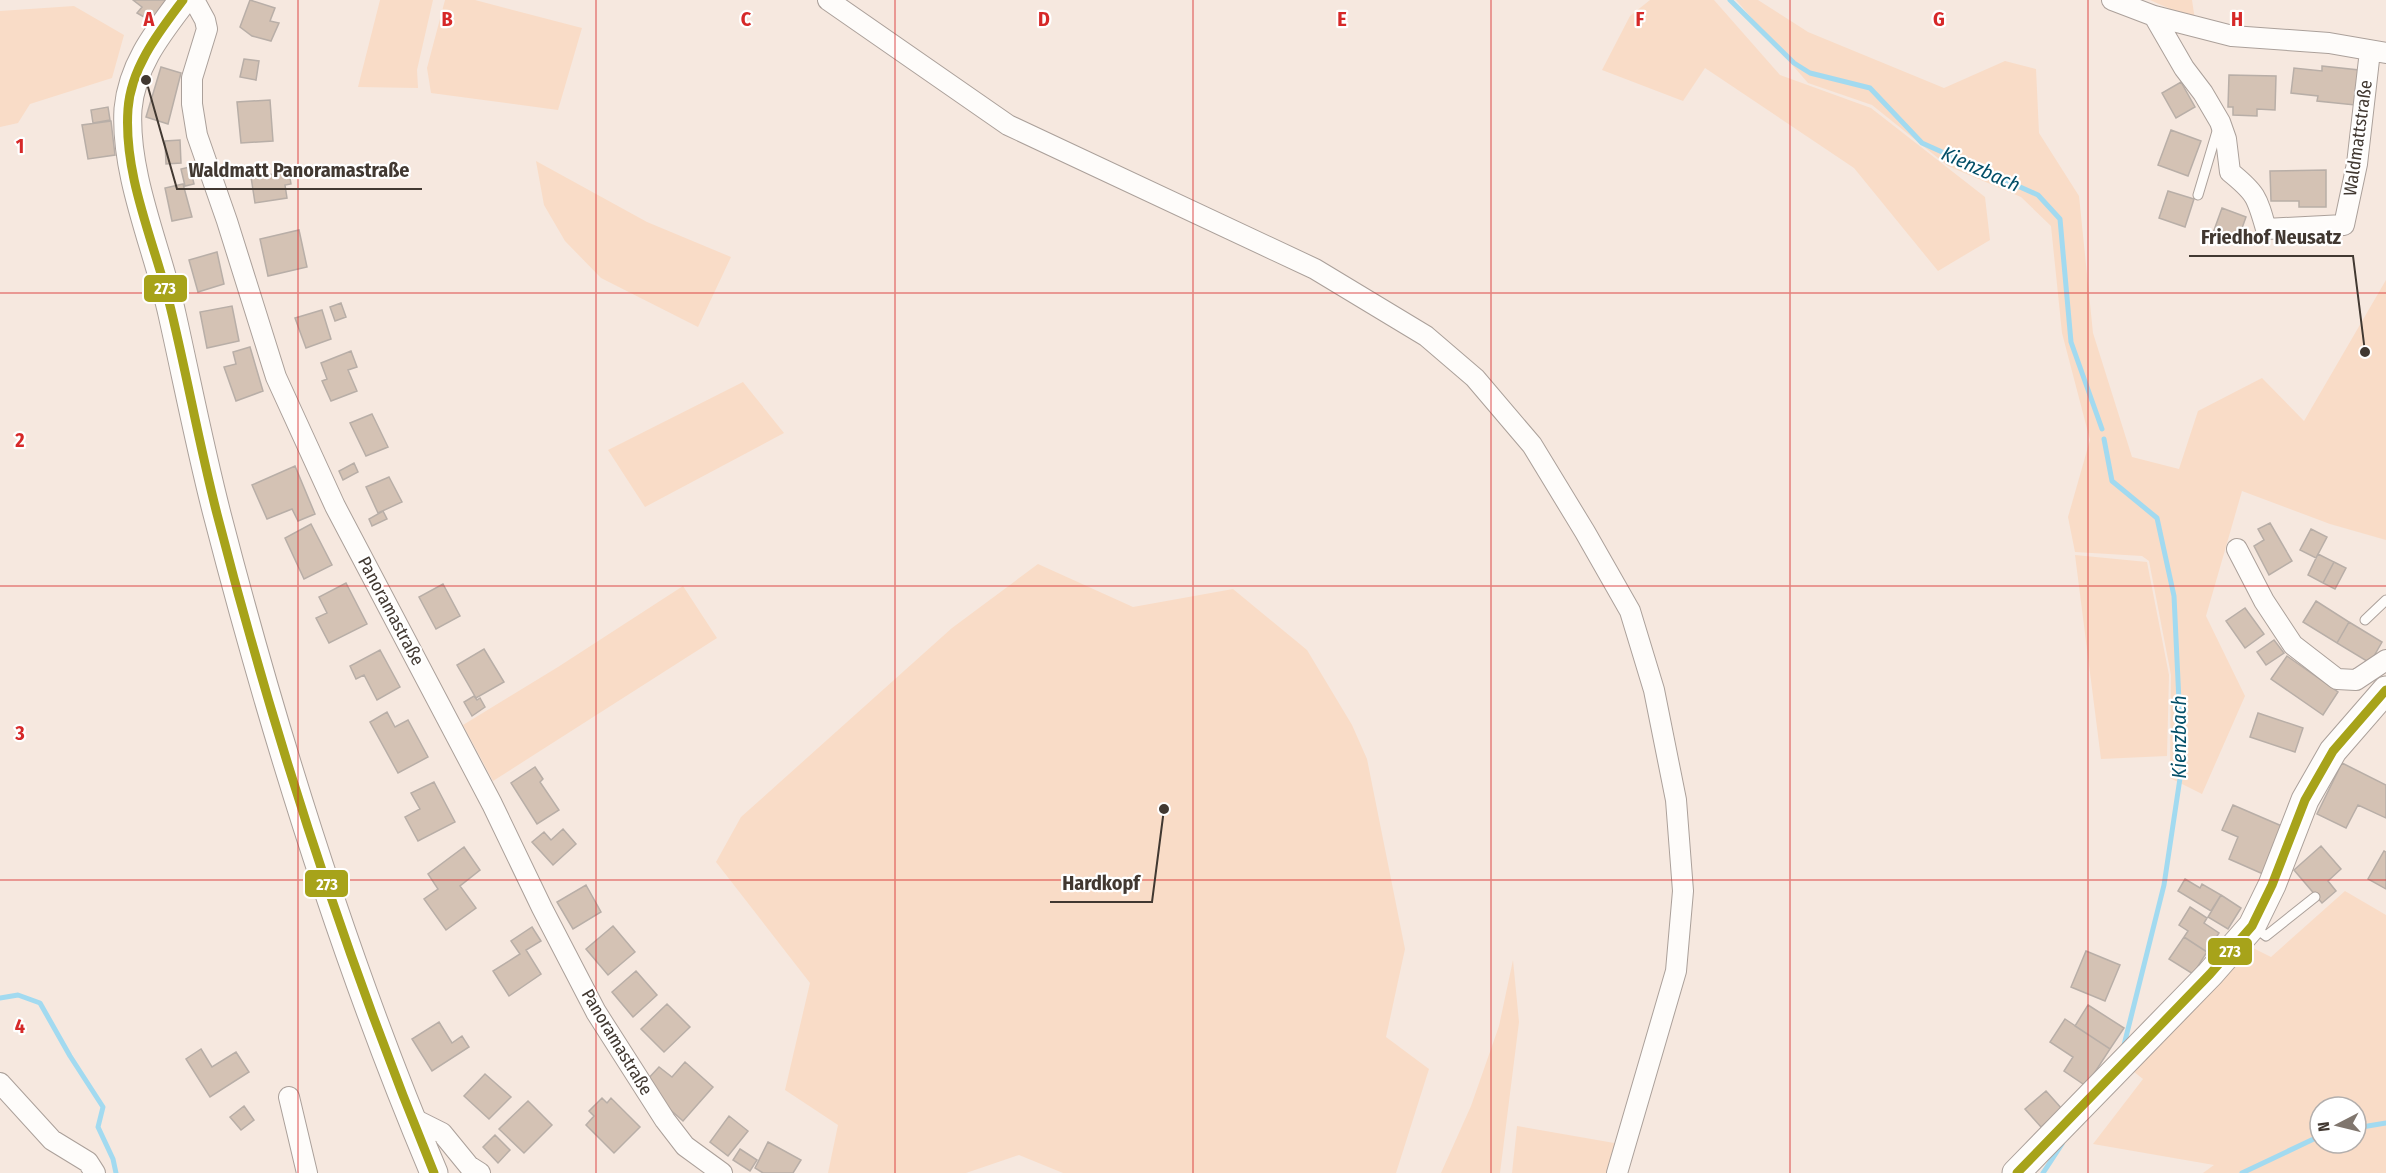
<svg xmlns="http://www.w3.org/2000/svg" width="2386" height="1173" font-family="'Fira Sans Condensed',sans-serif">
<rect width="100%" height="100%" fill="#f6e8df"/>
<path fill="#f9dcc7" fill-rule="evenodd" d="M380,0H433L417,70L418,88L358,87Z
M445,0H475L582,28L558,110L431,93L427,68Z
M1650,0H1714L1780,75L1871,108L1985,197L1990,240L1938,271L1854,168L1705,68L1683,101L1602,70L1630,16Z
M1736,0H1758L1808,32L1944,88L2005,61L2036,69L2039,133L2079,196L2093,333L2132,457L2179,469L2198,411L2262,378L2304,421L2386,280V540L2330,524L2242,491L2206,616L2245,696L2202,794L2170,778L2171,675L2149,561L2142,556L2075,552L2068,517L2090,440L2062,333L2051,226L2021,197L1948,166L1872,105L1808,83Z
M2150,0H2192L2195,20Z
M74,6L124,35L112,78L30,104L18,123L0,127V11Z
M536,161L647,222L731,257L698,327L601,278L565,241L544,205Z
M743,382L784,433L645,507L608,450Z
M2075,555L2147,562L2169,675L2167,756L2101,759Z
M1038,564L1133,607L1233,589L1307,650L1352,725L1367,759L1405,949L1386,1037L1429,1069L1396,1173H1063L1019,1155L966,1173H828L838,1125L785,1090L810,983L716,862L741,817L952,628Z
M683,586L717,638L493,781L463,725L558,667Z
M2345,891L2386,915V1173H2203L2214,1165L2093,1144L2143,1079L2133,1071L2251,947L2271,957ZM2320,1107H2356V1143H2320Z
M1513,960L1519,1022L1500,1173H1441L1471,1106L1499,1026Z
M1517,1126L1620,1144L1612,1173H1512Z"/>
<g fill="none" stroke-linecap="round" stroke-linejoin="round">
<path stroke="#a2daf0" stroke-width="5" d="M1730,0L1794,63L1810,73L1870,88L1922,143L2038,195L2060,219L2071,342L2102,429
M2104,439L2112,481L2157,518L2174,596L2182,765L2164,885L2123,1049
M0,998L18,995L40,1003L70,1056L103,1107L98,1127L113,1159L116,1173
M2356,1128L2386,1123
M2043,1173L2062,1144
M2242,1173L2320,1136"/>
</g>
<path fill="#d4c2b4" stroke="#b8aea7" stroke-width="1.5" d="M133,0H166L155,16L149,11L144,17L137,13L142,7Z
M250,0L275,8L270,21L279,23L271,41L252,36L240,27Z
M244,59L259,61L256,80L240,77Z
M2322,66L2359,70L2355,105L2317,101L2318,96L2291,93L2294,68L2322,71Z
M161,67L181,73L168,124L146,117Z
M2229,75L2276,76L2275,110L2257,109V116L2233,115V107H2228Z
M2181,82L2195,107L2176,118L2162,93Z
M270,100L273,141L241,143L237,102Z
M108,107L110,120L93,123L91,110Z
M111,121L115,155L88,159L82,125Z
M2171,130L2201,141L2188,176L2158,165Z
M180,140L181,163L166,164L165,141Z
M190,167L194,184L185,186L181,169Z
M2326,170V207H2299V201H2271L2270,171Z
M289,172L291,184L285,185L287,198L255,203L251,177Z
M183,184L192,217L172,221L165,188Z
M2168,191L2194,199L2185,227L2159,218Z
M2222,208L2246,217L2237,242L2213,233Z
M299,230L307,267L268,276L260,239Z
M217,252L224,284L198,292L189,260Z
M341,303L346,317L335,321L330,307Z
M232,306L239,341L207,348L200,312Z
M322,310L331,339L306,348L295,318Z
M250,347L263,391L236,401L224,367L236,364L233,352Z
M351,351L357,367L348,370L357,391L331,401L322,381L327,379L321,363Z
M372,414L388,447L366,456L350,423Z
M354,463L358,472L343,480L339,471Z
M295,466L315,514L298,521L292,509L267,519L252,485Z
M389,477L402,502L378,513L366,487Z
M383,511L387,519L372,526L369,519Z
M2270,523L2292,561L2269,575L2254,546L2264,540L2258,529Z
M311,524L332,565L304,579L285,538Z
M2311,529L2327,537L2316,558L2300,550Z
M2318,554L2334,562L2323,583L2308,575Z
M2334,562L2346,568L2335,589L2323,583Z
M346,583L367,624L329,643L316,618L327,613L319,597Z
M443,584L460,616L436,629L419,597Z
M2316,601L2349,622L2337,643L2303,622Z
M2245,608L2264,634L2245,648L2226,621Z
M2349,622L2382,642L2370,663L2337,643Z
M2274,640L2284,653L2266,665L2257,652Z
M484,649L504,682L476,698L457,665Z
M380,650L400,687L377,700L364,675L356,679L350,666Z
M2287,656L2338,692L2323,715L2271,679Z
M474,696L477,700L480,698L485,707L472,716L464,702Z
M387,712L395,727L408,720L428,757L398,773L370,722Z
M2258,713L2303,728L2295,752L2250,737Z
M2342,763L2386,785V818L2358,805L2346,828L2317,814Z
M535,767L543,779L540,782L559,810L537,824L511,783Z
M434,782L455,822L418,841L405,817L420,809L411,793Z
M2233,805L2284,827L2263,874L2229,859L2238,837L2222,830Z
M563,829L576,844L553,865L532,842L544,832L551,840Z
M2321,846L2341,869L2328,881L2336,891L2322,903L2294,870Z
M464,847L480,870L460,886L476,908L446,930L424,899L438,889L428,874Z
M2384,851L2386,852V889L2368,879Z
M2185,879L2200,888L2202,884L2221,895L2211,911L2178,891Z
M586,885L601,912L573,929L557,902Z
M2221,895L2241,908L2228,929L2208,917Z
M2190,907L2207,918L2204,923L2219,933L2207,952L2184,937L2188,931L2179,925Z
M613,926L635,952L608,975L586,949Z
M532,927L541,941L526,950L541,974L509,996L493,971L520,954L511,941Z
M2184,937L2207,952L2193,974L2169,959Z
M2086,951L2120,965L2105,1001L2071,987Z
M636,971L657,995L633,1017L612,992Z
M667,1004L690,1027L664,1052L641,1029Z
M2088,1005L2124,1028L2110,1049L2075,1026Z
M2065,1019L2110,1049L2086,1086L2064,1071L2073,1057L2050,1042Z
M439,1022L452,1043L462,1036L469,1047L432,1071L412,1039Z
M201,1049L212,1067L236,1052L249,1072L210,1097L186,1059Z
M685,1062L713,1087L683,1121L657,1098L645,1082L659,1067L672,1077Z
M485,1074L511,1097L489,1119L464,1096Z
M2046,1091L2062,1109L2041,1127L2025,1109Z
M602,1098L607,1103L611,1098L640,1127L614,1153L586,1125L594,1116L589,1111Z
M528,1101L552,1125L524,1153L499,1129Z
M244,1106L254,1120L241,1130L230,1117Z
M729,1116L748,1131L728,1156L710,1142Z
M495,1135L510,1150L498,1163L483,1147Z
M768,1142L801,1160L793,1173H763L755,1168Z
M740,1149L757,1160L750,1171L733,1160Z"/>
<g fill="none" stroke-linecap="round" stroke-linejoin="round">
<g stroke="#aba09a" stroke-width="11">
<path id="lane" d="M2198,195L2218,128
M2365,620L2386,600
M2254,927L2266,936L2315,897"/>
</g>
<g stroke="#aba09a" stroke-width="22">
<path id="street" d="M194,0L205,20L207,29L192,78V104L197,135L227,221L276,377L335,506L492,804L542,908L596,1012L665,1120L685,1146L722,1173
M828,0L1008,125L1315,269L1426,336L1475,378L1532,445L1585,532L1630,611L1654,690L1676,800L1683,891L1676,971L1617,1173
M2112,0L2154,16L2232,36L2329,43L2386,53
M2154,16L2184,68L2203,93L2220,122L2226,139L2230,172C2256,193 2257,197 2266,229L2344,225L2357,164L2370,51
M2237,549L2264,601L2293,645L2337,679L2356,680L2386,660
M0,1083L52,1140L88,1162L95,1173
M289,1097L307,1173
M410,1117L442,1133L469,1166L480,1173"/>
</g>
<g stroke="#aba09a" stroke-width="29">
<path id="secondary" d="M183,0C158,33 132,65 128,109C124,175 158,250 172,314C187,381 200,448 217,514C275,738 344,960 434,1173
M2016,1173L2210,974L2252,926L2272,885L2305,800L2333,751L2386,690"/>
</g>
<use href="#lane" stroke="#fefcfa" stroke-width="9"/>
<use href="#street" stroke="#fefcfa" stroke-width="20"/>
<use href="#secondary" stroke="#fefcfa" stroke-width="27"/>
<g stroke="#fff" stroke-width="14">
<path id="bus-1" d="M183,0C159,32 131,67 128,109C123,179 157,248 172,314C188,381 200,448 217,514C275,739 346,958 434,1173
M2017,1173L2210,974L2252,926L2272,885L2305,800L2333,751L2386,690"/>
</g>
<use href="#bus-1" stroke="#a7a31a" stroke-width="9"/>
</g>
<path fill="none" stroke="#d62828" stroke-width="1.5" stroke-opacity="0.55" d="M298,0V1173M596,0V1173M895,0V1173M1193,0V1173M1491,0V1173M1790,0V1173M2088,0V1173M0,293H2386M0,586H2386M0,880H2386"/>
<g text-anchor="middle" stroke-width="4.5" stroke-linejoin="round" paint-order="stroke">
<g font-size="18" fill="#413831" stroke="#fff">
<text transform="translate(2358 138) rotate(-82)" y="6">Waldmattstraße</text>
<text transform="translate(391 611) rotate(62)" y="6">Panoramastraße</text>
<text transform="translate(617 1042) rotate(59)" y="6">Panoramastraße</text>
</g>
<g font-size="20" font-style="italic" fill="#034f68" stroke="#fff">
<text transform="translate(1981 169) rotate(24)" y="7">Kienzbach</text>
<text transform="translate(2179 737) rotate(-90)" y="7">Kienzbach</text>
</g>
</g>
<g font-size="20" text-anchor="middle" font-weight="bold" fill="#d62828" stroke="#fff" stroke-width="4.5" stroke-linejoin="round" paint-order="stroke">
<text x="149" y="26">A</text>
<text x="447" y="26">B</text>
<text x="746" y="26">C</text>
<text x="1044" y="26">D</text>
<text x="1342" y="26">E</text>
<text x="1640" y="26">F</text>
<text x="1939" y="26">G</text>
<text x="2237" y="26">H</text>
<text x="20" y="153">1</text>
<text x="20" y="447">2</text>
<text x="20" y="740">3</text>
<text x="20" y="1033">4</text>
</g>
<path fill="none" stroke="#413831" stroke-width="2" d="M146 80L177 189H422M2365 352L2353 256H2189M1164 809L1152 902H1050"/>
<g fill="#413831" stroke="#fff" stroke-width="2">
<circle cx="146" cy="80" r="6"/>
<circle cx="2365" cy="352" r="6"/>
<circle cx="1164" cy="809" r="6"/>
</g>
<g font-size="20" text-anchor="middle" font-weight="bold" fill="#413831" stroke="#fff" stroke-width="4.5" stroke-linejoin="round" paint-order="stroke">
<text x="299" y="177">Waldmatt Panoramastraße</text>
<text x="2271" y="244">Friedhof Neusatz</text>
<text x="1101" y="890">Hardkopf</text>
</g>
<g stroke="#fff" stroke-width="2">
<rect x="143" y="274" width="45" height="29" rx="6" fill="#a7a31a"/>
<rect x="304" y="869" width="45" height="29" rx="6" fill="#a7a31a"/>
<rect x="2207" y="937" width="46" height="29" rx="6" fill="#a7a31a"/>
</g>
<g font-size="16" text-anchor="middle" font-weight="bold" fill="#fff">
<text x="165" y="294">273</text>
<text x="327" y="890">273</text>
<text x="2230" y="957">273</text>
</g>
<g transform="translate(2338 1125) rotate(263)"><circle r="28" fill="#ffffff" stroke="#b3afad" stroke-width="1.5"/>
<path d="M0-4.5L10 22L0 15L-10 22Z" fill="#80766e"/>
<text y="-9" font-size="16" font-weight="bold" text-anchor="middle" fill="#413831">N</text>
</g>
</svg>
